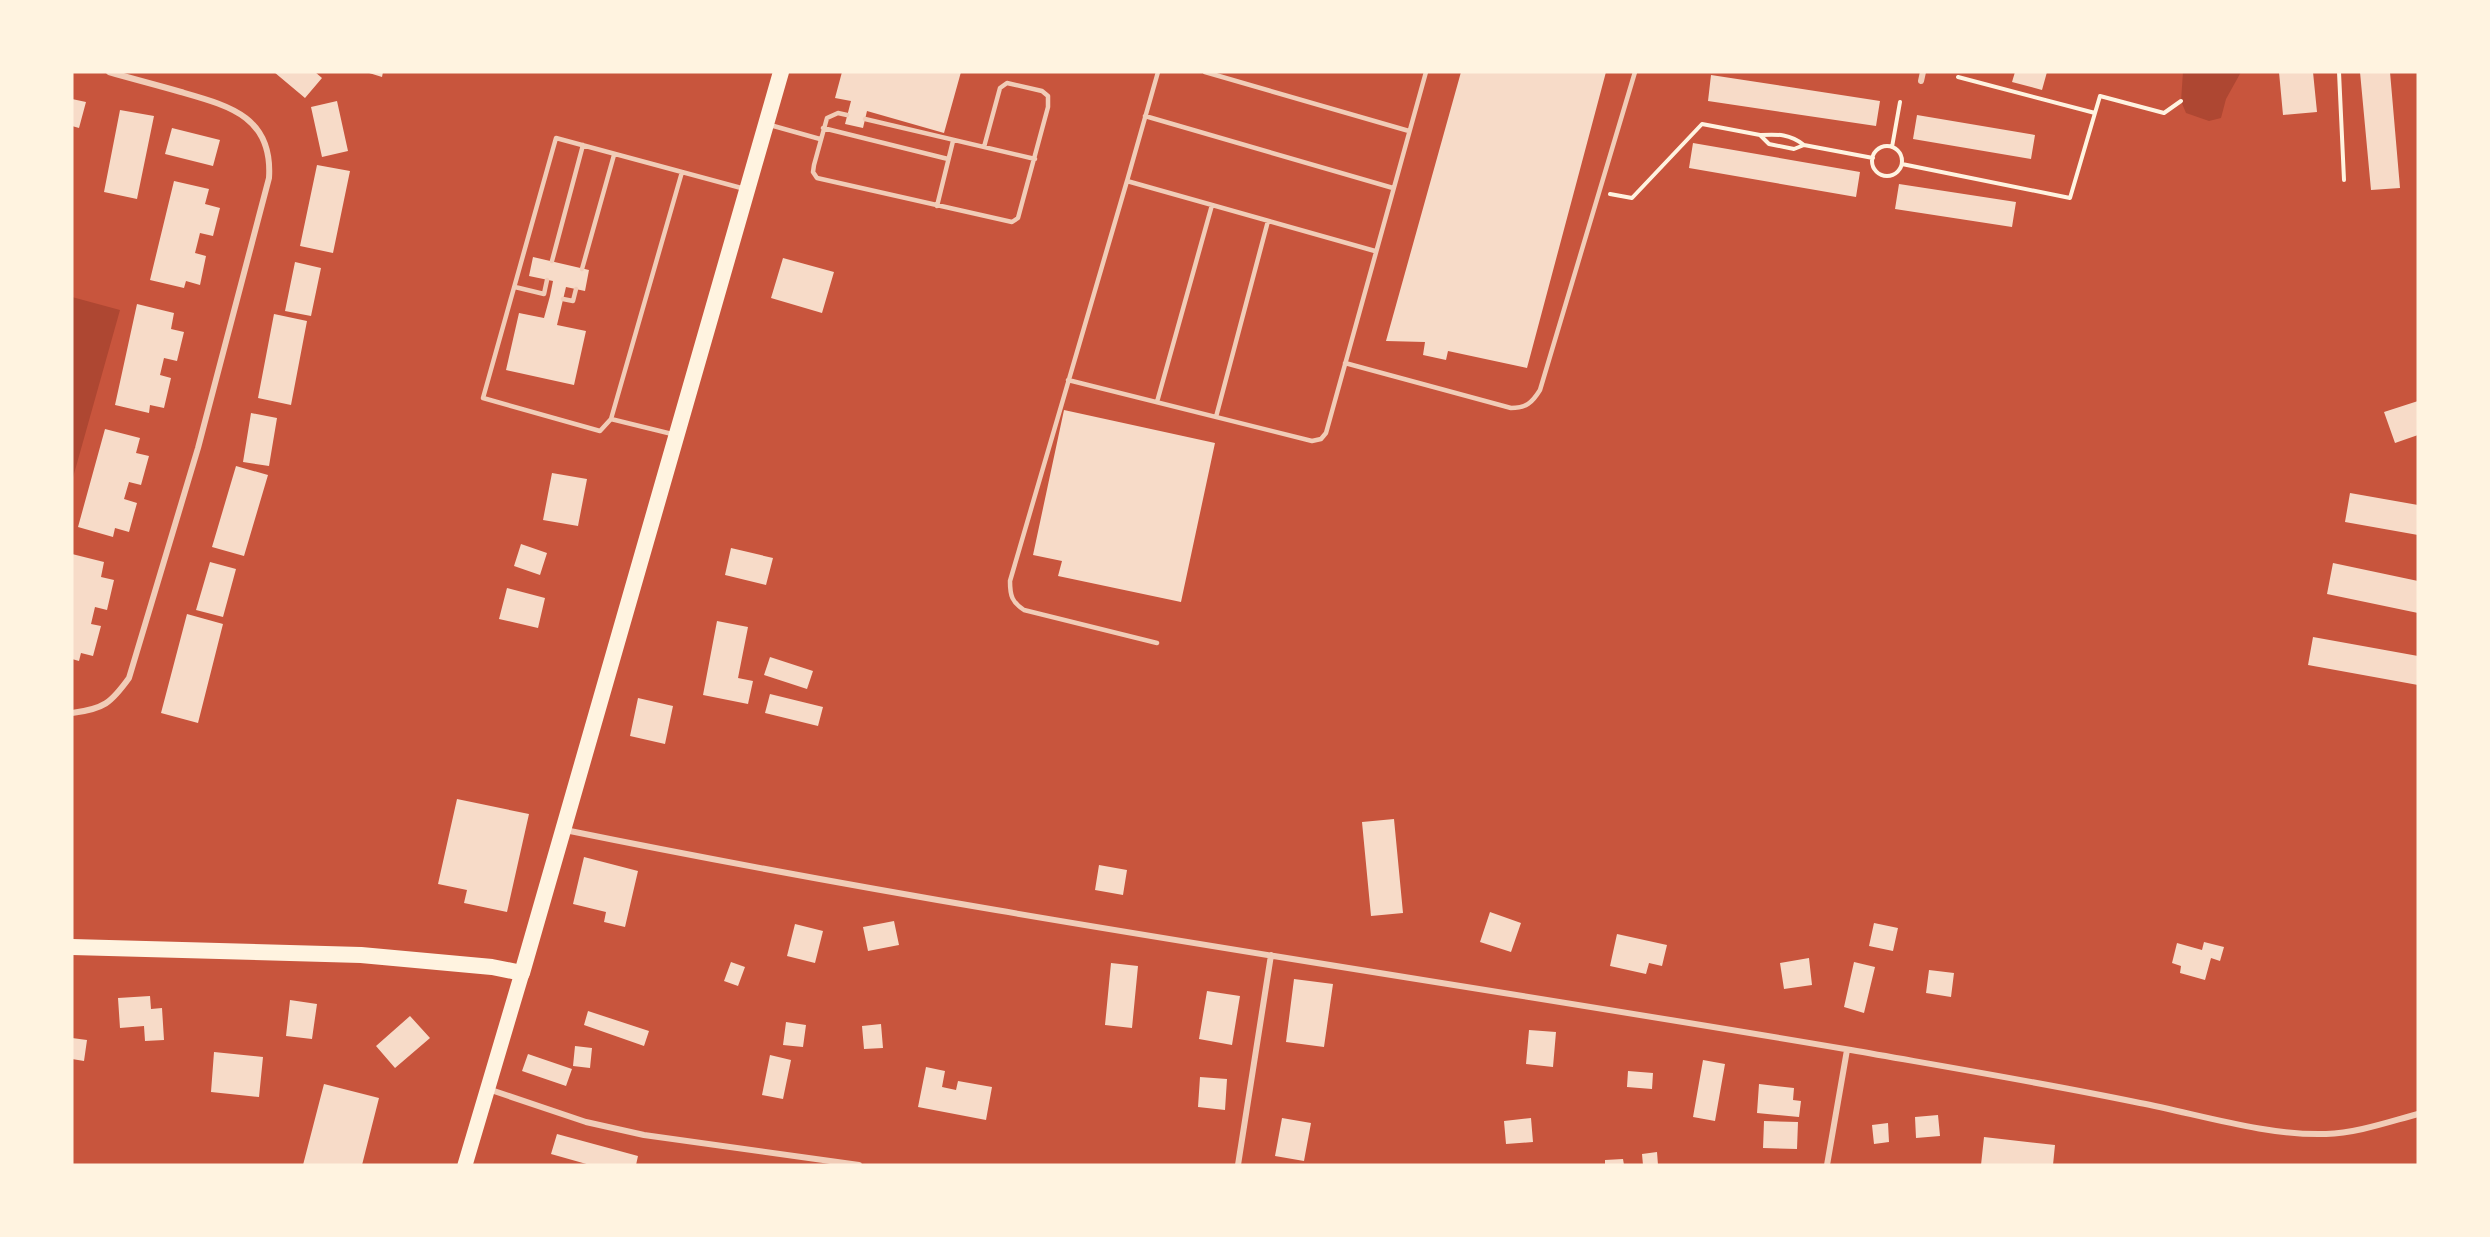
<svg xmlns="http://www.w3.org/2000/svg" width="2490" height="1237" font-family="Inter,sans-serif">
<rect width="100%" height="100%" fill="#c8553d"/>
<path fill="#ae4732" d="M2183,72H2241L2226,99L2221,118L2209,121L2186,113L2181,101Z
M72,297L120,310L72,481Z"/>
<path fill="#f7dbc8" d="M274,72H315L322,78L305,98Z
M366,72H383L382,77Z
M842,72H961L944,133L867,111L863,128L845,124L851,101L835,98Z
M1461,72H1606L1527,368L1448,351L1446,360L1423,355L1425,342L1386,341Z
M2015,72H2047L2042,90L2012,82Z
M2279,72H2313L2317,112L2283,115Z
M2360,72H2390L2400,188L2371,190Z
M1711,75L1880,101L1876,126L1708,101Z
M72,99L86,102L79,128L72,126Z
M337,101L348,151L322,157L311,107Z
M120,110L154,116L137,199L104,192Z
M1917,115L2035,135L2031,159L1913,139Z
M172,128L220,140L213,166L165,154Z
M1693,143L1860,172L1856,197L1689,168Z
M317,165L350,171L333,253L300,246Z
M174,181L209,189L205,204L220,208L213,236L200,233L195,253L206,256L200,285L186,281L184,288L150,280Z
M1899,184L2016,202L2012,227L1895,209Z
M533,257L589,270L585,291L566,287L557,325L586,331L574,385L506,370L519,313L544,318L550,296L553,281L529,276Z
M783,258L834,272L822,313L771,298Z
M295,262L321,268L311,316L285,311Z
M137,304L174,313L171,329L184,332L177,361L164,358L160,375L171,378L164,408L150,405L149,413L115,405Z
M274,314L307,321L291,405L258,398Z
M2418,401V435L2395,443L2384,412Z
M1064,410L1215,443L1181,602L1058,576L1062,561L1033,555Z
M251,413L277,418L269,466L243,462Z
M105,429L140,438L136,453L149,456L141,485L129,482L124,499L137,503L129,532L115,528L113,537L78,527Z
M236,466L268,475L244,556L212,547Z
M552,473L587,479L578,526L543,520Z
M2350,493L2418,505V535L2345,522Z
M521,544L547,553L540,575L514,566Z
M731,548L773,558L766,585L725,575Z
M72,554L104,562L101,577L114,580L107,610L95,607L91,624L101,626L93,656L81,653L79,661L72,659Z
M210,562L236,569L223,617L196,610Z
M2333,563L2418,581V613L2327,594Z
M507,588L545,598L538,628L499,619Z
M187,614L223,624L198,723L161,713Z
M717,621L748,627L738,678L753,681L748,704L703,695Z
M2313,637L2418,656V685L2308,665Z
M770,657L813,671L807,689L764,675Z
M770,694L823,707L818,726L765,713Z
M638,698L673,706L665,744L630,736Z
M457,799L529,814L507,912L464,903L467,890L438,884Z
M1394,819L1403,913L1371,916L1362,822Z
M584,857L638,871L625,927L604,922L606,912L573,904Z
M1099,865L1127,870L1123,895L1095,890Z
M1490,912L1521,923L1511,952L1480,942Z
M894,921L899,945L868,951L863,927Z
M1874,923L1898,928L1893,951L1869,946Z
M795,924L823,931L815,963L787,956Z
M1617,934L1667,945L1662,966L1649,963L1646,974L1610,966Z
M2204,942L2224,947L2220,961L2211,958L2205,980L2180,973L2181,966L2172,963L2177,943L2202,950Z
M1809,958L1812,985L1784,989L1780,963Z
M731,962L745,967L738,986L724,981Z
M1854,962L1875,967L1864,1013L1844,1007Z
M1111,963L1138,966L1132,1028L1105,1025Z
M1929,970L1954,973L1951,997L1926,993Z
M1294,979L1333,984L1324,1047L1286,1042Z
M1207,991L1240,996L1232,1045L1199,1039Z
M150,996L151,1009L162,1008L164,1040L145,1041L144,1026L120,1028L118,998Z
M290,1000L317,1004L312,1039L286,1036Z
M588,1011L649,1031L644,1046L584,1025Z
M410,1016L430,1038L395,1068L376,1046Z
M786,1022L806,1025L803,1047L783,1045Z
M881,1024L883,1048L864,1049L862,1026Z
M1529,1030L1556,1032L1553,1067L1526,1064Z
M72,1038L87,1040L84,1061L72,1059Z
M575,1046L592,1048L590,1068L573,1066Z
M214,1052L263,1057L259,1097L211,1092Z
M528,1054L572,1069L566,1086L522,1071Z
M770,1055L791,1060L783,1099L762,1095Z
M1703,1060L1725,1064L1715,1121L1693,1117Z
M926,1067L945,1071L942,1087L956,1090L958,1081L992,1087L986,1120L918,1107Z
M1628,1071L1653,1073L1652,1089L1627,1087Z
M1200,1077L1227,1079L1225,1110L1198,1107Z
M324,1084L379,1098L362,1165H303Z
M1759,1084L1794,1088L1793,1100L1801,1101L1799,1117L1757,1113Z
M1938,1115L1940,1136L1916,1138L1915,1117Z
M1282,1118L1311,1123L1304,1161L1275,1156Z
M1531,1118L1533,1142L1506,1144L1504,1121Z
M1764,1121L1798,1122L1797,1149L1763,1148Z
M1888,1123L1889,1142L1874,1144L1872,1125Z
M557,1134L638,1156L636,1165H590L551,1154Z
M1984,1137L2055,1145L2053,1165H1981Z
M1657,1152L1658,1165H1643L1642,1154Z
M1623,1159L1624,1165H1605V1160Z"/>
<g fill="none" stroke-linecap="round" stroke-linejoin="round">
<path stroke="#fff3e0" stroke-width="4" d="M2339,72L2344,180
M1958,77L2095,113
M1761,135C1778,134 1790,134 1804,145
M1872 161a15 15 0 1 1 30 0a15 15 0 1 1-30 0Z
M1892,147L1900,102
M1902,164L2070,198L2100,96L2164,113L2181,101
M1610,194L1632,198L1702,124L1760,135L1769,144L1794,149L1804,145L1873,158"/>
<path stroke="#f1ccb7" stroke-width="4.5" d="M1158,72L1127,181L1375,251
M1205,72L1409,131
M847,115L838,113L827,118L814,165L813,172L817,178L1012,222L1018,218L1048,107V96L1042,91L1007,83L1000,88L984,147
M1145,116L1393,188
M865,119L1035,159
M770,125L820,139
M823,128L948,159
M682,172L611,419L600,431L483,398L556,138L745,189
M1127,181L1010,581C1010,596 1012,602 1024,610L1157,643
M937,206L953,141
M552,261L583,145
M582,269L614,155
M515,287L544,294L547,280
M563,299L573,301L576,289
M1345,363L1511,408C1526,408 1532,403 1540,390L1635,72
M1068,380L1312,441L1321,439L1326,433L1426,72
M1157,402L1212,205
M1216,417L1268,221
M611,419L672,434"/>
<path stroke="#f1ccb7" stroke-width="6" d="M1921,81L1923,72
M72,713C104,709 111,703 129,678L198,448L269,178C273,117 230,106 181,92C157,85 133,79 109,72
M565,830C991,917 1423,977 1851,1050C1947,1067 2044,1083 2140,1103C2198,1114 2266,1136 2326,1134C2357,1133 2388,1122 2418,1114
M488,1089L586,1122L644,1135L859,1165
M1238,1165L1271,955
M1827,1165L1847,1050"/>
<path stroke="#fff3e0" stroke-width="15" d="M465,1165L522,973"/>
<path stroke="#fff3e0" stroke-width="16" d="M72,947L361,955L492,967L522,973L781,72"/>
</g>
<rect width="2490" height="1237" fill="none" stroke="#fff3e0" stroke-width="147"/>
</svg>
